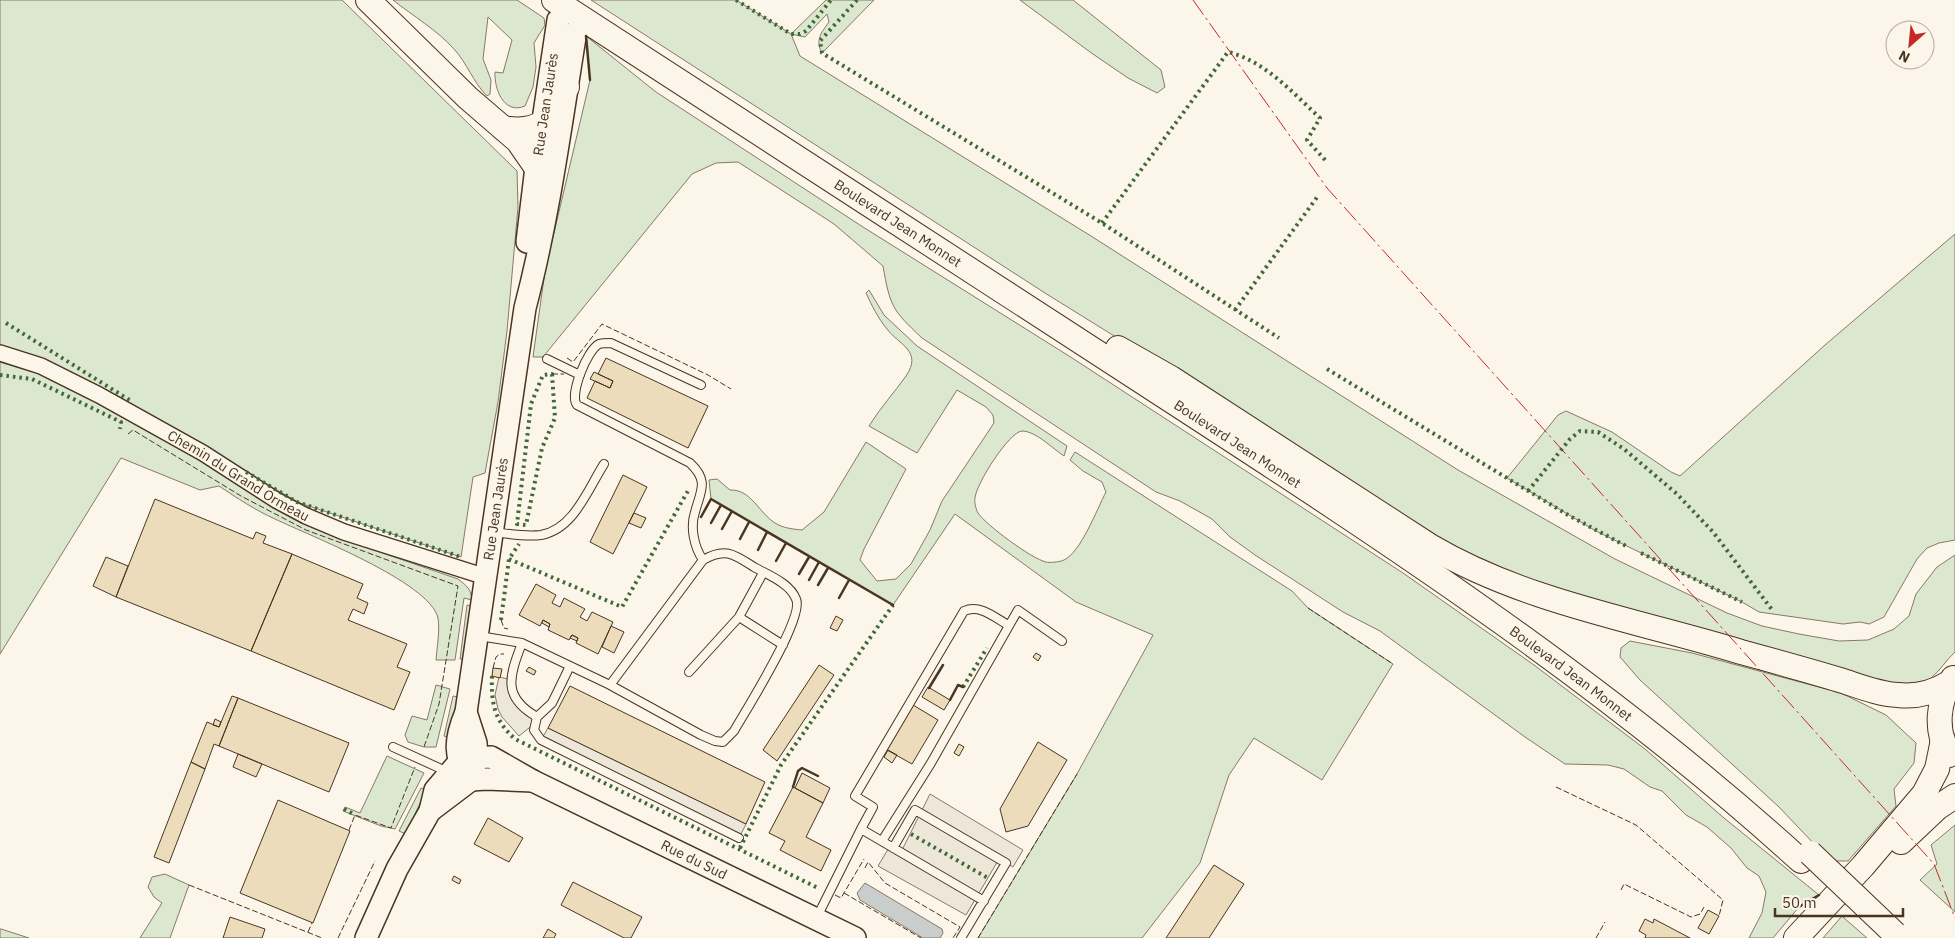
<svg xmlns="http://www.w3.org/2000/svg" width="1955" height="938" font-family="'IBM Plex Sans',sans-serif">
<rect width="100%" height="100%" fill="#fbf6e9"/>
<path fill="#dce7d0" stroke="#887966" d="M0,0H342L517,171L518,207L507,331L498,402L485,473L473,477L461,557L297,502L148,415L180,448L260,498L345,540L458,579C467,586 471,589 472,600L464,598L455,660H436C437,647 440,630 438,618C430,582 308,535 275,519C255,510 237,498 219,486L200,490L121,458L0,654Z
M393,0H517L544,18L545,25L534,43L536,67L533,87L525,106C504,115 494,89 495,72L503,73L512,40L488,17L483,59L491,80L490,94L487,96C473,82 467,63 454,49C437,30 413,16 393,0Z
M591,0H736L791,34L826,0H874L822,53C815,40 821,33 829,22L827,14L805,37L791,34L800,56L1091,236L1458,470L1615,559L1727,613L1762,626L1799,634L1839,641L1868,640L1894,629L1909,616L1916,594L1937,567L1955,555V652C1946,660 1940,671 1931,678C1915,690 1892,682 1874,680L1536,582L1500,569L1444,541L1045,293Z
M1020,0H1073L1161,70L1165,87L1157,93L1128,78L1090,52Z
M586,36L656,92L863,227L1069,356L1403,573L1534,665L1645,749L1724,818L1819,895L1799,907L1773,938H1749L1762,913L1766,892L1759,876L1747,868L1731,848L1707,827L1686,815L1662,791L1650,787L1624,769L1608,765L1565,764L1525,737L1380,631L1343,612L1255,555L1230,537L1212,519L1180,501L1156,492L922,338C892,310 890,306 883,266L834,224L738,162L716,163L692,174L543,357H533L545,271L590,80Z
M1955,234V540L1939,543L1927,548L1917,559L1884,617L1869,624L1860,622L1843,624L1759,612L1742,602L1596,531L1507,478L1558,415L1566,411L1612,432L1671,472L1680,476L1825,345Z
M869,290L884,315L917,346L1067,446L1064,456C1053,449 1036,431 1022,431C1009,432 976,484 975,498C974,501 976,510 978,513C986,525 1032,559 1046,562C1050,563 1060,562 1064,560C1081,552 1097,509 1106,492L1102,482L1083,471L1070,460L1075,452L1292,591L1308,608L1393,664L1322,780L1254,738L1229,775L1200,863L1142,938H978L1077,774L1153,635L1076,602L955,514L893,605L711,499L709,480L717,479L730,490C751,489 759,513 775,523C783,528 792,529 802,530L824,512L866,442L906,469L864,549L860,560L877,581L896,579L911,564L930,530L942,501L994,423L993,415L986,407L957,390L917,453L869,426C880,408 894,393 906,376C923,351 899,345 887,329C878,318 872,306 866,293Z
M467,605L472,606L464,659H460Z
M1630,641L1692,653L1841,693L1886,715L1916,743L1914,763L1894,789L1896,806L1848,861H1835L1817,847L1779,807L1640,680L1620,657L1621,648Z
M436,685L450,689L436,747H424L408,742L405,735L412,716L427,720Z
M453,696L458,697L449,738L444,736Z
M387,756L424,773L395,829L381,826L343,811L345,807L360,813Z
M421,788L426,790L406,834L399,831Z
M1955,825V912L1920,880L1937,864L1931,845Z
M165,874L189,885L170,938H140L162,903L154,897L148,887L152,877Z
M1842,916L1844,918L1867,938H1823Z
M0,929H1L29,938H0Z"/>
<path fill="#ede7d9" stroke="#887966" d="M499,677L512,680L513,698L537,717L534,724L519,736L502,717L498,709L495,695Z
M548,728L746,824L739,838L541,740Z
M930,794L1023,850L1013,867L999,859L966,915L878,866L890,846L901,852Z"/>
<path fill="#c9cecd" stroke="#887966" d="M865,883L942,929L943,933L940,938H923L860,900L857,893Z"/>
<path fill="#ecdcbc" stroke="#4a3520" d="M606,358L708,406L688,448L587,398L595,381L610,388L613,381L598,374Z
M594,372L613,381L610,388L590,379Z
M623,475L647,487L613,554L590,542Z
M155,499L253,539L256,532L266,536L263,543L292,554L251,651L116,597Z
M634,513L646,518L641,528L629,523Z
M292,554L363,584L357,598L368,603L364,614L353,609L348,620L407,644L397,667L410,672L394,710L251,651Z
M106,557L128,566L116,597L93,586Z
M536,584L556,595L552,603L560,607L564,598L585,609L580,617L587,621L592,612L613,622L598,654L576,643L578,638L572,635L569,640L548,630L550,624L543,620L540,626L519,615Z
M836,616L843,620L837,631L830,628Z
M543,620L550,624L549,627L542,623Z
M611,626L624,632L614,653L602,647Z
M572,635L578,638L577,641L570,638Z
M1036,653L1041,656L1038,661L1033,657Z
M819,665L834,675L777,761L763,750Z
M529,667L536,671L534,675L526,671Z
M493,668L502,669L500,678L492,676Z
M570,686L765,782L746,824L548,728Z
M928,687L950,700L944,710L922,697Z
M232,696L238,698L219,746L214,744L205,769L191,762L207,722L219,727Z
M238,698L349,743L329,792L219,746Z
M913,705L938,720L912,764L887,750Z
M215,719L221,722L219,727L213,725Z
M1038,742L1067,760L1028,826L1006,832L1000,809Z
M959,744L964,747L959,756L954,753Z
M888,750L897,755L892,763L884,757Z
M238,754L262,764L256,777L233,767Z
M191,762L205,769L169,863L154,857Z
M802,773L830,788L823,803L795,788Z
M793,787L823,803L806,837L831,850L821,871L780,850L785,841L769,833Z
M278,800L350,831L313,923L240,893Z
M488,818L523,838L509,862L474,844Z
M1214,865L1244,884L1209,938H1166Z
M454,876L461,880L459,884L452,880Z
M573,882L642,917L631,938H624L561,905Z
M1708,910L1719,916L1709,934L1698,928Z
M230,917L265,929L262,938H223Z
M1645,919L1653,923L1654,919L1690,938H1645L1646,935L1639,931Z
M548,929L556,934L554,938H543Z"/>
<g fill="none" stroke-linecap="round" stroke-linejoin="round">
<g stroke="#4a3520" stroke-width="10">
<path id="lane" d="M547,359L580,375
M494,532C509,534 526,537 541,535C574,529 588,489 604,464
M763,573L739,617L783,645
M479,636L522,643L610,685L701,735L715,741L723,742L734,731C746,710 805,617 796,599C790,583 768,575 754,567C734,554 725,547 703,560
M522,643C509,677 502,697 537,717L552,703L570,666
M689,672L739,617
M610,685L703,560C694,547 690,527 695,512C701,490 709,481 690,463L577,405C569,395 587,350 599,344C602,343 607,343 611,343L701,385
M537,717L534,730L541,740L739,838
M393,747L448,772
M861,829L873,807L855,796L964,611C980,604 994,617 1008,625
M882,841L931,763L1018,610L1062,641
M893,848L915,810L1006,863L961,938
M817,917L861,829L984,901"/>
</g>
<g stroke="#4a3520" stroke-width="18">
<g id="street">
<path id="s1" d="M0,353L41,366L99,395L203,453L276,500L306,516L344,532L486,577"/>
</g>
</g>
<g stroke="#4a3520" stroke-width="24">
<g id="secondary">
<path id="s2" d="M527,242L536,167L558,20"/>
<path id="s3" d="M471,780C452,758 455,738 466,712L525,308C549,217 561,124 576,31"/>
<path d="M471,780L487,779L533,781"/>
<path d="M430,811L471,780L477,757L476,743L466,712"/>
<path id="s4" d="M366,938L397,869L430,811L435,790L458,763L471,758L491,757L533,781L855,938"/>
</g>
</g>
<g stroke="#4a3520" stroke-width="26">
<g id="primary">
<path d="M368,0L468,98L518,141L536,167"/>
<path id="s5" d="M554,0C761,135 968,268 1175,403C1392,544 1609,686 1801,861"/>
<path d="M503,128C542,135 551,118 567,87"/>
<path d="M1118,348L1171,378L1430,546C1525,602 1636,620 1741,652C1774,661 1807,670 1840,680C1859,686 1878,694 1898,695C1917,697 1933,693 1949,683"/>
<path d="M1949,755C1935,731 1937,701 1953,678"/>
<path d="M1901,842L1937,808L1955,796"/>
<path d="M1796,938L1863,866L1924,794L1937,769L1943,740"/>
</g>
</g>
<use href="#lane" stroke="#fbf6e9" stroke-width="8"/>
<use href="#street" stroke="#fbf6e9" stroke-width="15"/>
<use href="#secondary" stroke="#fbf6e9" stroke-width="21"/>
<use href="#primary" stroke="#fbf6e9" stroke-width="24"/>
<g stroke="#4a3520" stroke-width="26" stroke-linecap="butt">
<path id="primary-bridge" d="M1810,853L1895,934"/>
</g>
<use href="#primary-bridge" stroke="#fbf6e9" stroke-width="24"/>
<path stroke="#436837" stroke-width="4" stroke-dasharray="2.5 4" stroke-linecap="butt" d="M736,0L791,34H800L806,31L831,0
M857,0L820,41L822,53L1102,223L1279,338
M1102,223L1228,52C1265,61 1293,93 1320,118L1307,140L1326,161
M1235,310L1318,196
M6,323L131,401
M1327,369L1568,515L1626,546
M552,374L555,418L542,448L526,525L517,524L531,404L543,375Z
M0,375L32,379L121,422L120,429
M246,472L297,502L461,557
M1528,491L1570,439L1580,431L1598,432L1624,449L1677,494L1713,532L1773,611
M1641,553L1742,602
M509,559L622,607L689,489
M501,620L509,559L519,544
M492,676C491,703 494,720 515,739L818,888
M963,687L987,648
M344,809L355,815
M911,834L988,878
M740,848L781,765L893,605"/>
<path stroke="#4a3520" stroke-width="1" stroke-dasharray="6 2.5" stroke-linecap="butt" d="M567,358L573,362L602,324L708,375L731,389
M552,374H564
M128,434L133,430L241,496L306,530L458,586L439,704L424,747
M1308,608L1393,664
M501,620L504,628L508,629
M493,668L496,657L500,654H504
M1556,787L1636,825L1723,900L1719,916
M349,830L355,815L391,828L415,767
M865,868L868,862L885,883L960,927L953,938
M189,885L322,938
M1621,890L1624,884L1691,917L1700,914L1704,907
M844,893L921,938
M835,895L841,898L864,859
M308,932L312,923
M338,938L375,861
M978,938L1077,774
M1596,938L1605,922"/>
<path stroke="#4a3520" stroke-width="2.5" d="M586,36L590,80
M701,517L711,499L893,605
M711,523L721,505
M722,529L732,511
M740,539L749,522
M758,550L767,532
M776,561L786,543
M799,574L809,557
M809,580L819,562
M818,585L828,568
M839,598L849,580
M929,688L943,665
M950,700L958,685L963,687
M793,787L798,771L802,768L818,776
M1799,907L1819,895"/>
<path stroke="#c62828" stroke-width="1" stroke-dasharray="18 4 2.5 4" stroke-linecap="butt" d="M1193,0L1327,188L1934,864L1955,918"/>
</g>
<g text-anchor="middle" stroke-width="4" stroke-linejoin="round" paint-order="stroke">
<g font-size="14" fill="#4a3520" stroke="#fbf6e9">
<text dy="5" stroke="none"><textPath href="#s2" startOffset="139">Rue Jean Jaurès</textPath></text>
<text dy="5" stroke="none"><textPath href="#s5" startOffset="410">Boulevard Jean Monnet</textPath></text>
<text dy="5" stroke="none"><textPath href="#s5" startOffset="815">Boulevard Jean Monnet</textPath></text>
<text dy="5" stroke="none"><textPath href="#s1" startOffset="269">Chemin du Grand Ormeau</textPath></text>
<text dy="5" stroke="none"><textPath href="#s3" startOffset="278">Rue Jean Jaurès</textPath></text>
<text dy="5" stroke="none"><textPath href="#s5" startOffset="1220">Boulevard Jean Monnet</textPath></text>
<text dy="5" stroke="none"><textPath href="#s4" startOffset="461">Rue du Sud</textPath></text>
</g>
</g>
<g transform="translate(1910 45) rotate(207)"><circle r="24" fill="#fbf6e9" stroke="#b4a999"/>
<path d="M0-4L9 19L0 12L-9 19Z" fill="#c62828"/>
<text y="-8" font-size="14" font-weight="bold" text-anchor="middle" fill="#4a3520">N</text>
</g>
<path d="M1775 908v8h128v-8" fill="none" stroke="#4a3520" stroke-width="2.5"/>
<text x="1782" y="908" font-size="15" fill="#4a3520" stroke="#fbf6e9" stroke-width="4" paint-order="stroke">50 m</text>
</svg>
